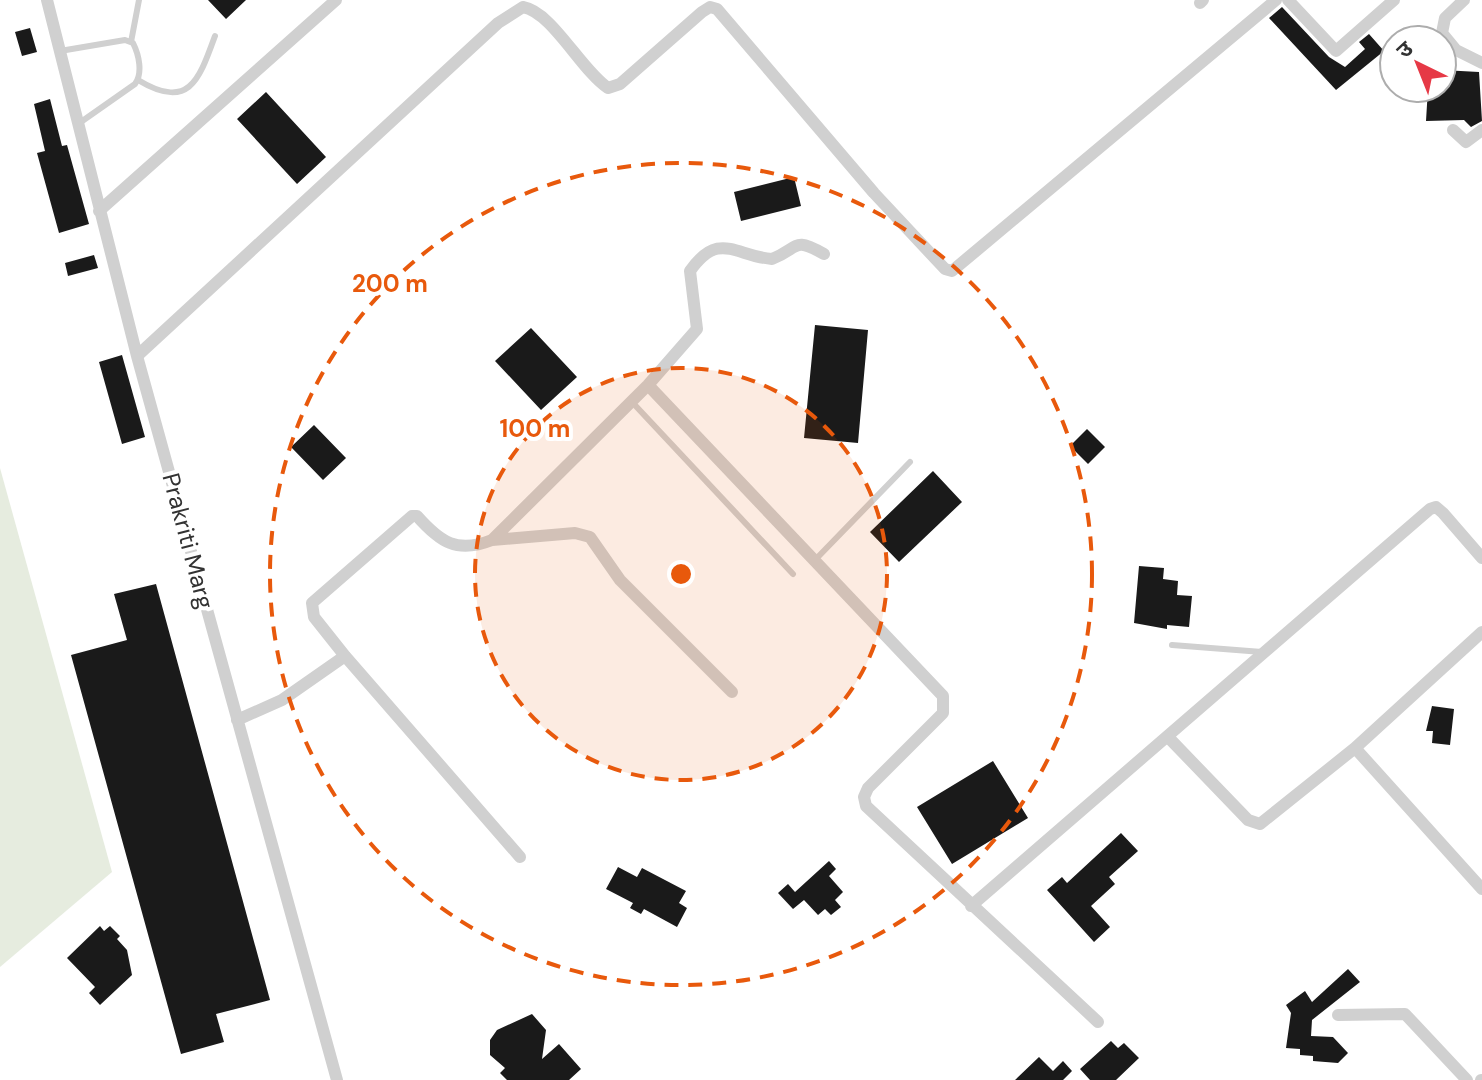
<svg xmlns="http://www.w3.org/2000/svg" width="1482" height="1080" font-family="'DM Sans','Noto Sans Devanagari',sans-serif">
<rect width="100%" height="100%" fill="#fff"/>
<path fill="#e6ecdf" d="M0,468L112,872L0,967Z"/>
<path fill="#1a1a1a" d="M208,0H246L226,19Z
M1282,7L1329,57L1345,67L1365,49L1359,42L1369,34L1384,51L1336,90L1269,18Z
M30,28L37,52L22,56L15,32Z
M1442,70L1479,72L1482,121L1471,127L1464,120L1426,121L1428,88H1442Z
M266,92L326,157L297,184L237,119Z
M50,99L62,146L67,145L89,224L59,233L37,153L45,151L34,104Z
M794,177L801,206L741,221L734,192Z
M94,255L98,268L68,276L65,263Z
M815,325L868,330L858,443L804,438Z
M531,328L577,377L541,410L495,361Z
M122,355L145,437L122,444L99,362Z
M314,425L346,458L323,480L291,447Z
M1087,429L1105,447L1088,464L1070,446Z
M933,471L962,502L899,562L870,532Z
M1139,566L1164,568L1163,579L1178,581L1177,595L1192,596L1189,627L1167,625V629L1134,623Z
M156,584L270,1000L216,1014L224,1042L181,1054L71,655L127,640L114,594Z
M1432,706L1454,709L1450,745L1432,743L1433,731H1426Z
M993,761L1028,818L952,864L917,807Z
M1121,833L1138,851L1109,877L1115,884L1091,906L1110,927L1094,942L1047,890L1062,877L1067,883Z
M829,861L836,869L829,876L843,892L835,900L841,907L831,915L825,909L818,915L804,900L793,909L778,893L788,884L795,892Z
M618,867L637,877L642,868L686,891L679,903L687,908L677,927L644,909L641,914L630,908L633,903L606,889Z
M100,926L104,931L110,926L120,936L117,939L127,950L132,975L100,1005L89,993L95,987L67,958Z
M1348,969L1360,982L1312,1020L1311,1036L1333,1037L1348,1053L1338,1063L1313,1061V1056L1300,1055V1049L1286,1048L1291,1013L1286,1005L1305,991L1312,1002Z
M532,1014L546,1030L542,1059L559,1044L581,1069L569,1080H507L500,1073L505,1068L490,1055V1040L497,1030Z
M1111,1041L1118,1048L1124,1043L1139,1058L1116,1080H1090L1080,1069Z
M1039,1057L1053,1071L1063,1061L1072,1071L1063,1080H1015Z"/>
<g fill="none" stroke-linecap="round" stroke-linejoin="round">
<path stroke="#d0d0d0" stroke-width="6" d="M131,42L139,0
M60,51L125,40L133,43C139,55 143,73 135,84L78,124
M138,80C189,111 199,80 215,36
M632,402L793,574
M815,560L910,462
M1172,645L1262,652"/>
<path stroke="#d0d0d0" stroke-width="12" d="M47,0L137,356L337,1080
M1288,0L1336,51L1394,0
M1464,0L1445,18L1442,33L1456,50L1482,63
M1200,3L1203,0
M1453,130L1466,142L1482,130
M99,211L336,0
M137,356L498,23L523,7C552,12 581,70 608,88L620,84L702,12L710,7L717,9L874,193L945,269L952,271L1276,0
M648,385L943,696V713L868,788L864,797L866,806L1098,1022
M492,540L575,533L590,537L620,580L732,692
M237,720L282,700L345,656
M1168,737L1248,820L1260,824L1355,748L1482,632
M1355,748L1482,889
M520,857L345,656L314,617L312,603L412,516H417C440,542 457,554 492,540L648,385L697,329L690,271C719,230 735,256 772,259C800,248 792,236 824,254
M971,906L1430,509L1436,507L1443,513L1482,558
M1338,1015L1405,1014L1467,1080
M1481,1080H1482"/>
</g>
<circle cx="681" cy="574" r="206" fill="#e8590c" fill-opacity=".12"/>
<g fill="none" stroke="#e8590c" stroke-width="4" stroke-dasharray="14 10">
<circle cx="681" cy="574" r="206"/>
<circle cx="681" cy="574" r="411"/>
</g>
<g text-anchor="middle" stroke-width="8" stroke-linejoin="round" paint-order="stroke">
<g font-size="24" fill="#333" stroke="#fff">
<text transform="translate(188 541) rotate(75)" y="8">Prakriti Marg</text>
</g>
</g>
<circle cx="681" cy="574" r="12" fill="#e8590c" stroke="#fff" stroke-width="4"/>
<g font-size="24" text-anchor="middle" font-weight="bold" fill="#e8590c" stroke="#fff" stroke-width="8" stroke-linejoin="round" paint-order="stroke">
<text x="390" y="292">200 m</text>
<text x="535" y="437">100 m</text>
</g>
<g transform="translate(1418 64) rotate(317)"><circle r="38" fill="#ffffff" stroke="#adadad" stroke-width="2"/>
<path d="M0-6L14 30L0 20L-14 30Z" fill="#e63946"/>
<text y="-12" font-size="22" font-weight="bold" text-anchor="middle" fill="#333333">उ</text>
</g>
</svg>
